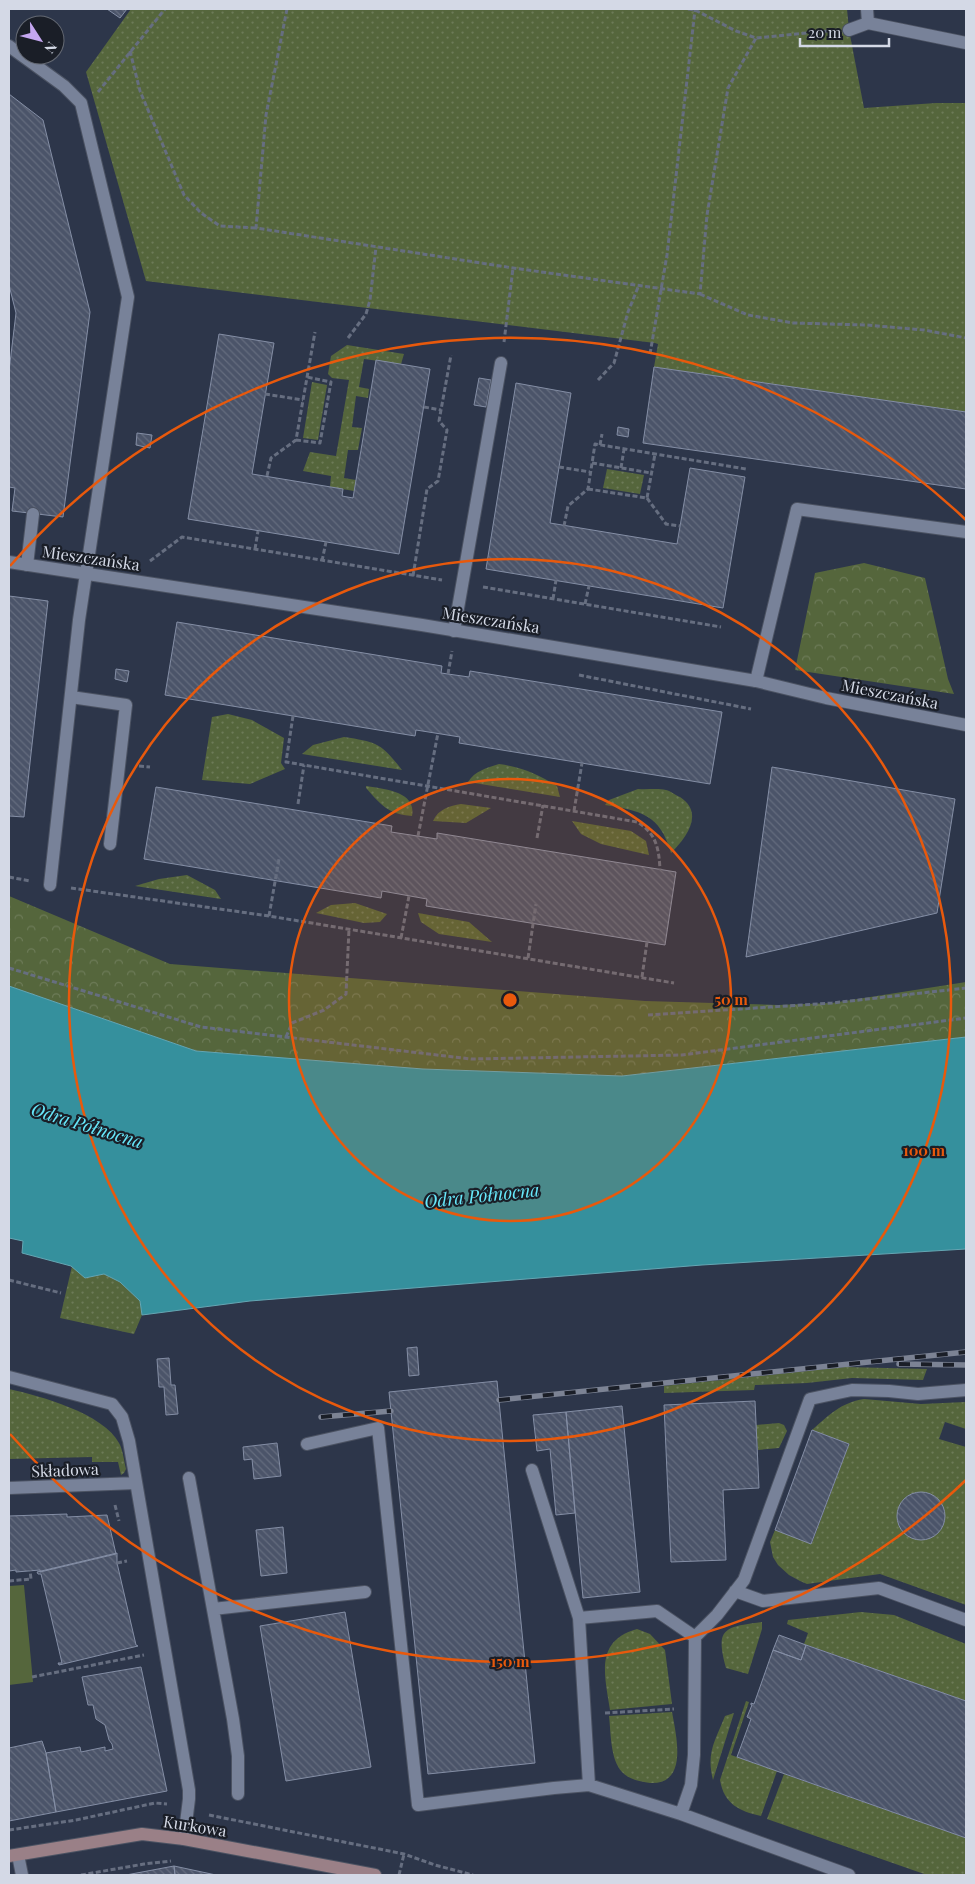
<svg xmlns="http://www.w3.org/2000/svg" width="975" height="1884" font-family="'Playfair Display',serif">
<defs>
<pattern id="grass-dots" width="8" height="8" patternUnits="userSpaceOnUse" patternTransform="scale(1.25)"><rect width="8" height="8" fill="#55663c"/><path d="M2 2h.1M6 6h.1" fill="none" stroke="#6d7b58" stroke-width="1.8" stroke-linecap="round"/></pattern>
<pattern id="forest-crowns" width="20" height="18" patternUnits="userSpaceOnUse" patternTransform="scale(1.25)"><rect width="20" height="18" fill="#55663c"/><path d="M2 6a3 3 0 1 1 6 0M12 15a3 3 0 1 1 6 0" fill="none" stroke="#6d7b58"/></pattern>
<pattern id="building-back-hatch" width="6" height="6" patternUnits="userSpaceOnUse" patternTransform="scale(1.25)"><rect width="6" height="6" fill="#4b5469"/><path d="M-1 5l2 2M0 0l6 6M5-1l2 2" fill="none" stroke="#646c7e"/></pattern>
</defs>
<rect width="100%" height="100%" fill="#2d364a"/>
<path fill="url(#grass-dots)" d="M131,9H847L849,30L864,108L936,103H966V412L654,367L658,344L655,343L146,281L86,72Z
M347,345L404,354L401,364L364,359L359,387L369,389L368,398L356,396L352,427L362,428L358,450H348L344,478L356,480L354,491L330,487L331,476L303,471L310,452L336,456L349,380L332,378L328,374L331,356Z
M312,382L327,385L318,440L303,438Z
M607,469L644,475L640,494L603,488Z
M228,714L252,720L284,738L281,763L285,769L250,784L202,780L212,717Z
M344,737C377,742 381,743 402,770L302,754L313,745Z
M499,764C521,767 538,774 557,786L560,797L468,782C475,771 486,768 499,764Z
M366,786C383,789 417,791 412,816C388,814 381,805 366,788Z
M638,789C647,790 657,788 666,790C671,791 675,795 680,797C705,813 686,838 671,853C660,814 641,811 605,805L609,800Z
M461,804L491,808L466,823L433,821C438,809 450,806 461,804Z
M572,821L631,831L646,841L649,855L601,844L581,834Z
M187,875L215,890L221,899L135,886L159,879Z
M355,903L387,914L380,922L364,923L316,913L331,905Z
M418,913L469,922L492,942L439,934L421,922Z
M72,1266L85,1278L104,1274L120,1282L140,1301L142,1315L134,1334L60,1318Z
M845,1367L927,1369L923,1380L852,1378L807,1383L755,1385L754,1390L664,1393V1386Z
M9,1389C40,1396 103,1413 119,1443C123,1450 124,1461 126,1469L124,1473L121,1475L118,1462H92V1457L9,1459Z
M864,1399L921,1404L966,1402V1429L945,1422L939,1439L966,1447V1605L880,1574L807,1584L800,1581L789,1575L778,1565L773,1557L770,1542L775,1530L812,1543L849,1444L812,1430C829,1415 840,1403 864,1399Z
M779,1423L784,1425L787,1431L779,1448L758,1450L756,1425Z
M861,1612L894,1615L966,1644V1701L804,1644L808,1633L787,1624L788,1620Z
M762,1622V1629L748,1674L726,1668C715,1628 724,1627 762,1622Z
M637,1629L650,1634L665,1650L672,1704L610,1710C605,1676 594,1641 637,1629Z
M746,1701L749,1702L731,1755L777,1771L761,1816C739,1811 724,1804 720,1780Z
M672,1712C676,1735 689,1785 650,1783C641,1782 628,1779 622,1772C610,1759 611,1733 609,1716Z
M734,1713L713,1780C706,1753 715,1741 725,1716Z
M784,1774L966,1838V1875H927L767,1819Z"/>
<path fill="url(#forest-crowns)" d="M864,563L925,578L948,679L954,694L795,670L815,573Z
M9,896L170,964L645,1001L778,1005L832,1003L966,982V1037L622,1076L423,1069L196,1051L9,986Z"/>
<path fill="#55663c" d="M24,1585L33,1682L9,1685V1586Z"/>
<path fill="#35909d" stroke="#65a6b3" d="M9,986L196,1051L423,1069L622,1076L966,1037V1249L702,1265L250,1301L142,1315L140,1301L120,1282L104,1274L85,1278L71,1266L22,1253L23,1241L9,1238Z"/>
<path fill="url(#building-back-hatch)" stroke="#848ea5" d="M107,9H127L120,18Z
M9,94L43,120L90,312L63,517L12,511L15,488L9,487V371L16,313L9,285Z
M219,334L274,343L252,474L343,489L342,496L353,498L376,360L430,369L399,554L188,519Z
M654,367L966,412V489L643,443Z
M479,378L491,380L486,407L474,405Z
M516,383L571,393L550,523L677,544L690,468L745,477L723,608L486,569Z
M618,427L629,429L628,437L617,435Z
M137,433L152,435L150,448L136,445Z
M9,596L48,601L24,817L9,816Z
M177,622L442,666L441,673L469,677L470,671L722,712L710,784L459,743L460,737L416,730L415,736L165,695Z
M116,669L129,671L127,682L115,679Z
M772,767L955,799L937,913L746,957Z
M156,787L392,826L391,832L437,839V833L676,872L665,945L426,906L427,899L382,891L381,898L144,859Z
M417,1347L419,1375L409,1376L407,1348Z
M169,1358L171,1385H175L178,1414L166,1415L164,1387H159L157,1359Z
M497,1381L535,1763L428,1774L389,1392Z
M755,1401L759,1488L723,1490L726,1560L671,1562L664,1405Z
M622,1406L640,1592L583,1598L566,1412Z
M566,1412L575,1513L556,1515L550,1449L537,1451L533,1415Z
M812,1430L849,1444L811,1544L775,1530Z
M277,1443L281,1476L254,1479L252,1459L244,1460L243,1447Z
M897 1516a24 24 0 1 1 48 0a24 24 0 1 1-48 0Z
M67,1514V1517L107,1515L116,1554L40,1572V1570L16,1572V1570L9,1571V1516Z
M283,1527L287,1573L261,1576L256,1530Z
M117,1553V1563L136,1645L138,1646L59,1665L58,1663H62L41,1574H38L37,1572Z
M345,1612L371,1767L286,1781L260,1626Z
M779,1635L806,1645L801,1660L773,1650Z
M806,1645L966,1701V1838L737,1757L751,1719L747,1717L752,1705H751V1703L754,1704L773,1650L801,1660Z
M141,1667L167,1791L56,1812L46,1753L80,1747L81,1752L105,1747V1751L113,1749L112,1744L109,1740L105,1725L96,1719L93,1705H88L82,1677Z
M42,1741L46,1753L56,1812L9,1821V1748Z
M174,1866L216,1875H175Z
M174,1866L175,1875H126Z"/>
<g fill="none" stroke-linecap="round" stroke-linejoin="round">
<g stroke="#4b5262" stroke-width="14">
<path id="service" d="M867,9L868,23
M849,30L868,23L966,43
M27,565L33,514
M454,631L501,363
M756,681L797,509L966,532
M71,697L126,705L110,844
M9,1377L112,1404L122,1417L129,1441L189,1790V1799L184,1839
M307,1444L378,1428L418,1805L554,1788L589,1785L681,1814L849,1875
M532,1470L579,1618L589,1785
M189,1478L233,1719L238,1756V1794
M9,1488L136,1483
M735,1591L763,1601L879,1588L966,1620
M213,1609L365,1592
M579,1618L657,1611L695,1637
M681,1814L691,1785L694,1755L695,1637L717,1615L744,1580L810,1399L852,1390L889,1391L918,1394L966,1390"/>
</g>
<g stroke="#4b5262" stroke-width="14">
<path id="minor" d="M9,46L64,86L81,103L128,297L79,620L50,885
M9,562L422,625L756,681L826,698L966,725
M18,1855L22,1875"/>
</g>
<g stroke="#4b5262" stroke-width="14">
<path id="secondary" d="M9,1856L142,1834L184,1839L375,1875"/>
</g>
<path stroke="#666e80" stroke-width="3" stroke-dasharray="5 2.5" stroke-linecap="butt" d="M287,9L266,115L256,228L513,268L700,294L707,215L728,88L756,38
M688,9L695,10L736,31L756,38L828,31
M130,51L140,91L184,195L201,213L220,226L256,228
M98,92L165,9
M700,294L748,315L793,323L866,325L924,330L966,338
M348,338L366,314L370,300L376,247
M504,342L513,268
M650,354L667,255L695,10
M598,380L614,363L628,312L639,285
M265,394L303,400
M424,407L441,410
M296,440L320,443L331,382L307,377
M600,445L602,434
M592,463L651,473
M559,467L590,472
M621,468L624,449
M267,476L271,458L296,440L315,332
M588,489L647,498L655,454
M647,498L666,524L680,526
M564,526L568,506L588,489L595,444L746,469
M255,549L258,531
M150,561L182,537L442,580
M322,561L326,542
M413,576L427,489L438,481L447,430L439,421L451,355
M483,587L721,627
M553,599L556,580
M585,604L589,586
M448,674L452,651
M579,675L751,709
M293,716L286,762L637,822C656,833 659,848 660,870
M139,766L150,767
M298,804L304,765
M574,811L582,763
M418,836L438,733
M537,838L543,805
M9,877L30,881
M71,888L269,916L674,983
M269,916L279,859
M401,938L409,896
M528,958L536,904
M9,968L201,1027L471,1059L682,1055L966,1018
M642,977L647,942
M648,1015L832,1003L966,988
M286,1037L292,1023L324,1010L346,994L349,929
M9,1280L61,1293
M115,1505L119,1521
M117,1563L127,1561
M9,1581L31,1579L30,1570
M32,1677L144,1655
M605,1713L674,1709
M209,1815L404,1854L435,1865L473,1875
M9,1830L76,1820L155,1803L167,1804
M81,1875L144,1864L171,1861
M399,1875L404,1854"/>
<use href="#service" stroke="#788299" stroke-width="12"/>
<use href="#minor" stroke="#788299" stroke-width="12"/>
<use href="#secondary" stroke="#9a8087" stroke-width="12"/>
<g stroke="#7c8394" stroke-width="5.5">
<path id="rail" d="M899,1364L966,1365
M499,1400L966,1352
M321,1417L391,1411"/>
</g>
<use href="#rail" stroke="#1a1e27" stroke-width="4" stroke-dasharray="11" stroke-linecap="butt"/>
</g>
<circle cx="510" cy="1000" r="221" fill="#e8590c" fill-opacity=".12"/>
<g fill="none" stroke="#e8590c" stroke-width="2.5">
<circle cx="510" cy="1000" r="221"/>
<circle cx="510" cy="1000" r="441"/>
<path d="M966 1480A662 662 0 0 1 10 1434M10 566A662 662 0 0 1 966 520"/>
</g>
<g text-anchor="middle" stroke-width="4.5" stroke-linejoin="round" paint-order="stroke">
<g font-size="16" fill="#d4d9e6" stroke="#1a1e27">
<text transform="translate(91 558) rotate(8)" y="6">Mieszczańska</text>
<text transform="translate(491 620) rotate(9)" y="6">Mieszczańska</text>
<text transform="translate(890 694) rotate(11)" y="6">Mieszczańska</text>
<text transform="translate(65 1470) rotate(-2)" y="6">Składowa</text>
<text transform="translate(195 1826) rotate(9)" y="6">Kurkowa</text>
</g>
<g font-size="18" font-style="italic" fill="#67e8fb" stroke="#1a1e27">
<text transform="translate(87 1126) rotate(17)" y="6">Odra Północna</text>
<text transform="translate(482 1196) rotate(-6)" y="6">Odra Północna</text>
</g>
</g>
<circle cx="510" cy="1000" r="8" fill="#e8590c" stroke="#1a1e27" stroke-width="2.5"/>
<g font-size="15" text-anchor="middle" font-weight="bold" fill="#e8590c" stroke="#1a1e27" stroke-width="4.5" stroke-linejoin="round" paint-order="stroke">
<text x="731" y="1005">50 m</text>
<text x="924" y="1156">100 m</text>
<text x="510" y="1667">150 m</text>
</g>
<rect width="975" height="1884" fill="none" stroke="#d4d9e6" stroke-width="20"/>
<g transform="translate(40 40) rotate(126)"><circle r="24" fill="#1a1e27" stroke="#646973"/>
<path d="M0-4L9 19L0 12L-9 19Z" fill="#c5a7f1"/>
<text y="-8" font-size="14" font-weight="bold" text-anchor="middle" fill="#d4d9e6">N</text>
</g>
<path d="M800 38v8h89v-8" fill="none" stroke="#d4d9e6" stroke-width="2.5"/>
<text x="808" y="38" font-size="15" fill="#d4d9e6" stroke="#1a1e27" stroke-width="4" paint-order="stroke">20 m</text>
</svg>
